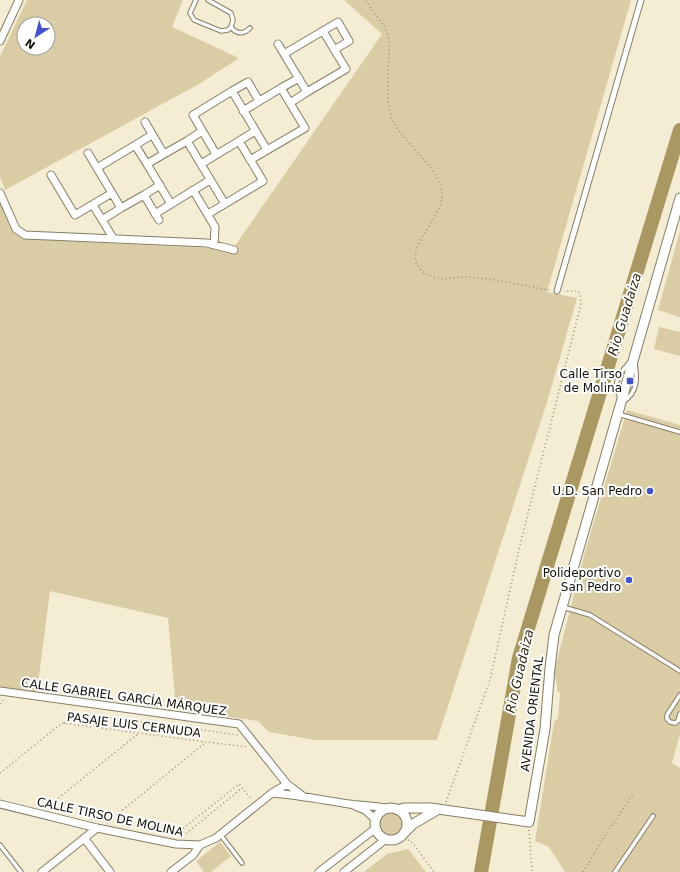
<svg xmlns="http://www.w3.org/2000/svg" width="680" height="872" font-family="'DejaVu Sans',sans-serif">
<rect width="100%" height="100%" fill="#f4ecd3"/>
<path fill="#dacda6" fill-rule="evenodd" d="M27,0H183L172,27L239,58L199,84L5,190L0,177V56ZM24,24H48V48H24Z
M344,0H631L547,292L577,298L548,399L437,740H315L269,732L258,721L176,709L168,618L50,591L37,692L0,687V201L15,234L22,239L210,248L230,253L382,34Z
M680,231V317L658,310Z
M659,327L680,332V356L654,349Z
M627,410L680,425V734L672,763L680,768V872H565L549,847L535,841L554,722L558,718L560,693L557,691V686L554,672L585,552Z
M380 824a11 11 0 1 1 22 0a11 11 0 1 1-22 0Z
M220,842L231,856L211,872H204L196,861Z
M408,849L426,872H364L387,854Z"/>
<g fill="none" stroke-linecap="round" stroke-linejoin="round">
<path stroke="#aa9862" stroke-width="14" d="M481,872L519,658L680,130"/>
<g stroke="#857d67" stroke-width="5.5">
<path id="service" d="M196,0L190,13L194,20L221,31L228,30L231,27L233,20L231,13L208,0
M231,27C237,35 244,34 250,28
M634,357C637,374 640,393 622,402C610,379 620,374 634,357Z
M618,414L680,432
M563,607L590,615L680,671
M680,695L667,715V719L670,722L675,723L678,721L680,714
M220,834L242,863
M0,845L21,872
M615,872L653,816"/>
</g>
<g stroke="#857d67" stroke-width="7">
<path id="pedestrian" d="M557,291L641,0"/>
</g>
<g stroke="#857d67" stroke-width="9">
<path id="minor" d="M0,41L19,0
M278,44L307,92L290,103
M284,54L338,22L349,41L334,50
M307,92L346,69L323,31
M259,101L248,82L232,91L267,150
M243,111L281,88
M202,131L187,141L225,204
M135,145L147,164L164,154L145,122
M88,153L121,208L102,220
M164,154L187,141
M216,154L193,115L232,91
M250,160L305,128L281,88L299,78
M147,164L171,204
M201,164L239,141
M97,168L152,135
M51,175L75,215L112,193
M193,190L215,227L214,245
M0,193L16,229L25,235L207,243L234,250
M93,205L113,238
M121,208L144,195
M155,214L210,180
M208,214L263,181L239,141L255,131
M159,220L144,195L160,185
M0,691L239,724L287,784L303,796
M272,793C298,795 323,800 349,804C363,806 376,805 389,809
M0,804L97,828L176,844L200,845L216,838L272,793L287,784
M355,806L365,810L376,820
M84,838L110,872
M42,872L97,828
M171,872L193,855L200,845
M319,872L376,828
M344,872L386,839"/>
</g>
<g stroke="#857d67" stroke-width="11">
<path id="tertiary" d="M375 824a16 16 0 1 1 32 0a16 16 0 1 1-32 0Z
M398,810L404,808H431L529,822L545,729L550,668L554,635L680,198
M404,833L413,824L437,810"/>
</g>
<path stroke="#948f7d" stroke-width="1.5" stroke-dasharray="1 3" stroke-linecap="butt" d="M366,0C369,4 371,9 374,13C380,21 387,28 389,39C390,44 389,51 389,57C388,78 385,103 394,123C406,146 444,170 442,198C440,221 400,251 422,271C427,275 436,278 442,279C451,279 460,276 469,277C496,279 524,286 550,290
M0,704L4,699
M64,723L83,714L239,735
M102,728L104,716
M0,773L62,723L206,742L248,747
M446,802L490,680L520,545L581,304L580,294L578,291H564
M46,808L138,734
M107,823L206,742
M529,830L532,872
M174,836L239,784L252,800
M175,836H183L242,788
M408,840L413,843L434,872
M583,872L594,854H593L633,794"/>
<use href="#service" stroke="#fff" stroke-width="3.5"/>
<use href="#pedestrian" stroke="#fff" stroke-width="5"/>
<use href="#minor" stroke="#fff" stroke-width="7"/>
<use href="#tertiary" stroke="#fff" stroke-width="9"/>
</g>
<g fill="#4253c7" stroke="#fff" stroke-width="1.5">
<rect x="626" y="377" width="8" height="8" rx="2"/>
<circle cx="650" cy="491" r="4"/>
<circle cx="629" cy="580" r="4"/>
</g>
<g text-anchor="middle" stroke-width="4" stroke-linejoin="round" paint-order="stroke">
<g font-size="12" fill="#100e06" stroke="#fff" text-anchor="end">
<text x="622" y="378">Calle Tirso<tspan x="622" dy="14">de Molina</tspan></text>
<text x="642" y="495">U.D. San Pedro</text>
<text x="621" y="577">Polideportivo<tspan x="621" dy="14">San Pedro</tspan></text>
</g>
<g font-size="12" fill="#100e06" stroke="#fff">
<text transform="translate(124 697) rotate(8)" y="4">CALLE GABRIEL GARCÍA MÁRQUEZ</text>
<text transform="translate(532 714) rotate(-83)" y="4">AVENIDA ORIENTAL</text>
<text transform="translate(134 725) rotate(7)" y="4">PASAJE LUIS CERNUDA</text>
<text transform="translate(110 817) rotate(12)" y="4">CALLE TIRSO DE MOLINA</text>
</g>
<g font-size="13" font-style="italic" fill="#332a11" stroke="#fff">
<text transform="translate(624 314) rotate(-73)" y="5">Rio Guadaiza</text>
<text transform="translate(519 671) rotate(-77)" y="5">Rio Guadaiza</text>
</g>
</g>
<g transform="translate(36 36) rotate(216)"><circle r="19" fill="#ffffff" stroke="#9f9f9b"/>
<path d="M0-3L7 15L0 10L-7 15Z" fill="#4253c7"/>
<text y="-6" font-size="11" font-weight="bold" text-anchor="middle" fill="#100e06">N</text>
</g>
</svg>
